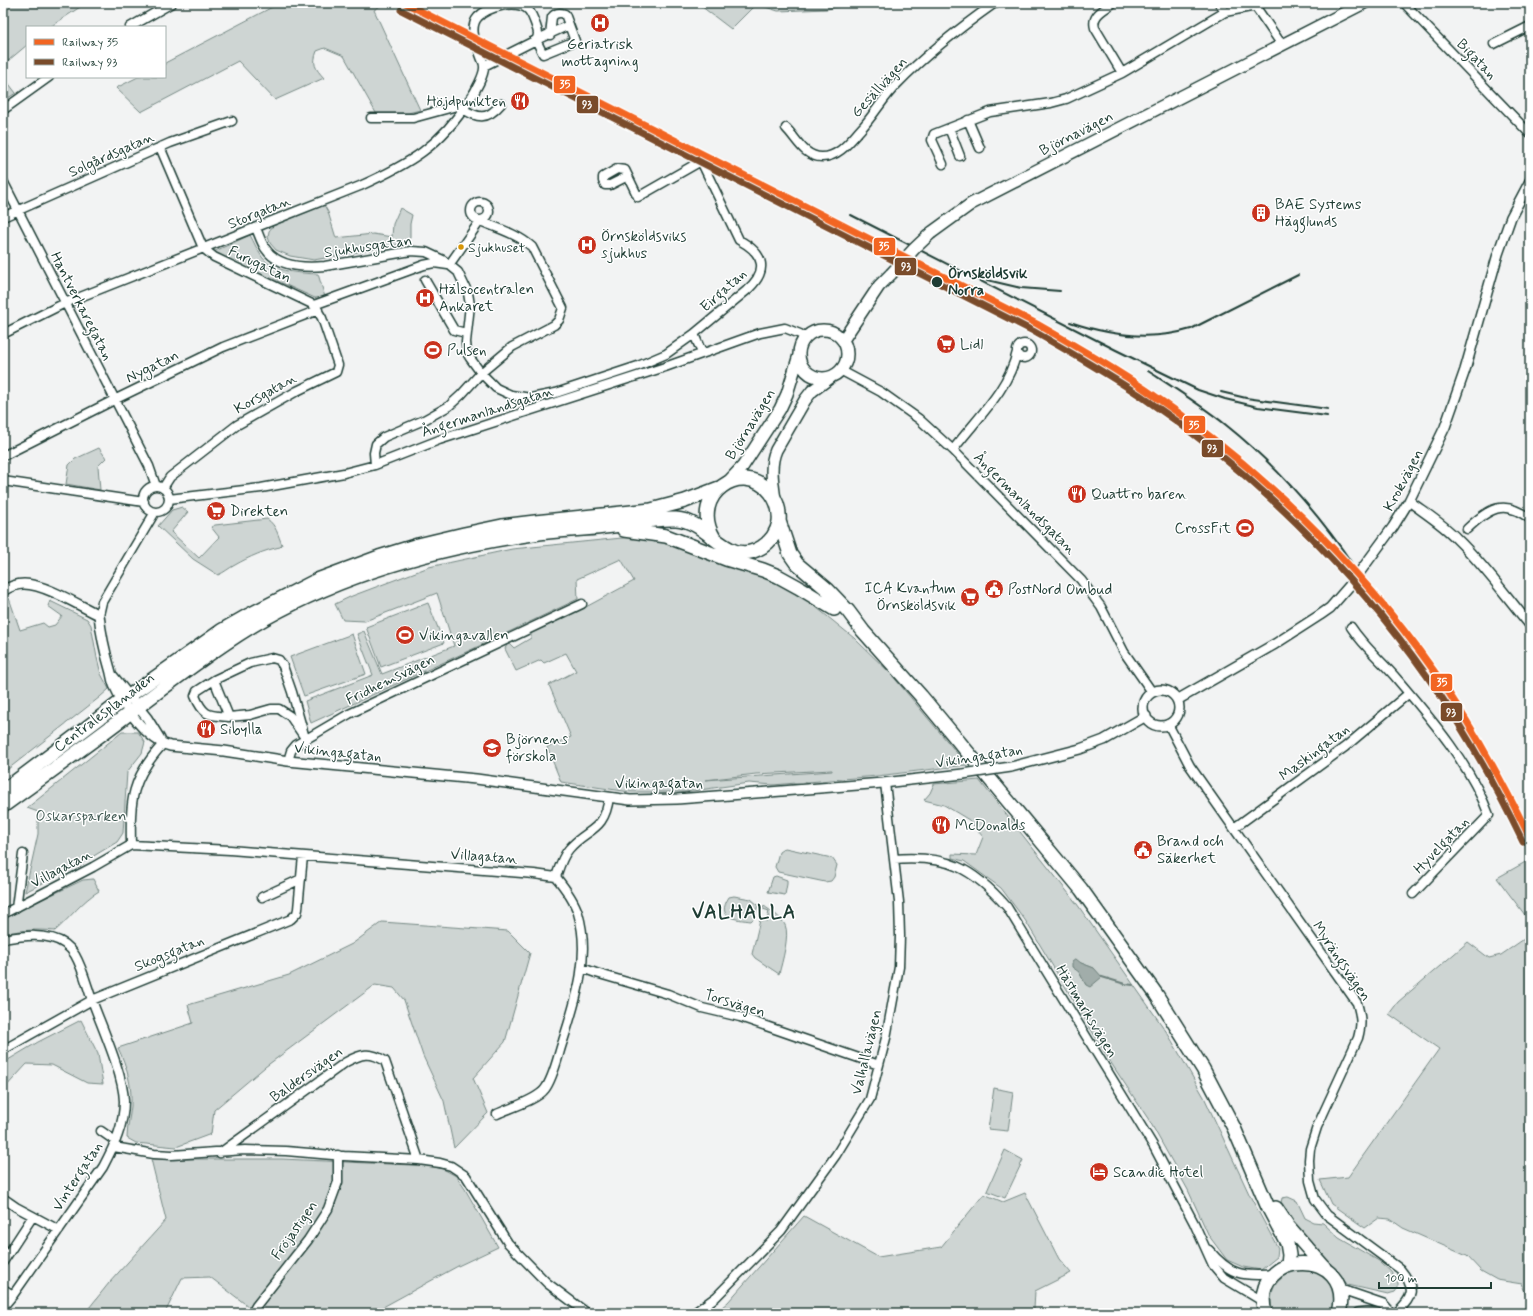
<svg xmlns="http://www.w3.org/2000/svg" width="1533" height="1316" font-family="Mynerve,sans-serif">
<rect width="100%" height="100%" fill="#f2f3f3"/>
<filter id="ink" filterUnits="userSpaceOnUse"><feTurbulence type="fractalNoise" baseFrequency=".025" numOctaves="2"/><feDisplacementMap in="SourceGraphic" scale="8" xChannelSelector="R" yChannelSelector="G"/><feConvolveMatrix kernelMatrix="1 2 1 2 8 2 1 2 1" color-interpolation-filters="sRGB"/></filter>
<g filter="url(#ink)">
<path fill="#ced5d3" stroke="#768984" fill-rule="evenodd" d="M3,3H86L50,27H27V45L3,65Z
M280,3H385L374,10L420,110L408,113H376L344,56L325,48L317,51C312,64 315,68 324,78L275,100L238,61L141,112L116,88L138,77H165V63Z
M697,3H858L827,9L778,11L756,4L731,29Z
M3,76L16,93L3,101Z
M324,205L328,212L336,238L373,234L392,237L393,224L400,208L412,215L410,224V238L403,244L314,260L290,256L276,250L270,243L268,237L269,231L273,226Z
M250,235C254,242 257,250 262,257C274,273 301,273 318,274L325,297L315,298L213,252Z
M99,448L106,458L98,466L100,490L66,484L69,465L75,459Z
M182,507L188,512L171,532L199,558L219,537L211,527L215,525L267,519C276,525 278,535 282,545L280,547C265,550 249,557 235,565C229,568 225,572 218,575L193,559L158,526L172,510Z
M642,536L733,555L806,599L854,638L891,674L967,765L877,776L773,785L749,783L685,792H630L561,782L547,747L571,737L549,685L576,671L566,653L544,663L541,660L516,671L505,649L508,642L514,648L531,638V633L584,608L634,581L621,559L577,579L578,599L488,642L311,723L305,701L373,675L357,634L364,631L382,674L454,646L437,593L365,621L343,620L335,604L352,596L429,567L512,549ZM832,770V771L705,780L756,774Z
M9,598L20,630L43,623L48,627L55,625L62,616L48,606L50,601L87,619L91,625L97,658L101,674L109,689L100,697L3,773V601Z
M428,603L444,643L381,667L366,627Z
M352,634L366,674L304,696L290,657Z
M122,732H138L145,742L142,753L127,772L123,833L117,842L77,866L25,892L38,834V812L27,808Z
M979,780L1077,904L1168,1034L1204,1097L1250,1196L1278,1248L1277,1257L1261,1270L1243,1267L1227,1260L1209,1236L1188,1190L1149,1120L1113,1066L1025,920L1001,888L964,861L952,858V854L976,855L983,837L969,820L944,805L924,800L930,793L934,784ZM1081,963L1094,968L1086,985L1079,972Z
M785,848L832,858L837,865L834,877L831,881L825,882L778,872L775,867L779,852Z
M1529,860L1530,862V1307L1522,1284L1497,1280L1481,1271L1467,1256L1403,1228L1390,1219L1379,1218L1365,1228L1331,1204L1320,1180L1348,1177L1439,1049L1389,1014L1398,1002L1468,942L1489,958L1501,955L1527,937L1528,919L1497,878Z
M776,876L787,880V884L785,895L768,892L773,877Z
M93,879L99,891C82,901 70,918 55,931C38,929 20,930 3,934V918L83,880Z
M734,896L751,899L758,905L754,918L751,921C736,919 715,919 729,897Z
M764,906C771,911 781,917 785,925C790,935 782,962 779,974L755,958L752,954L760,920L767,921L769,911L763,909Z
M382,922L508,931L530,953L505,1042L473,1078L488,1113L454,1148L444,1101L423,1056L404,1000L394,988L375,985L265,1067L214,1110L211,1134L176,1147L136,1143L127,1138C127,1127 130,1117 131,1106C132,1086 127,1066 118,1048L193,1023L188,1005L289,975L352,944Z
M81,1020L98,1054L103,1084L87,1083L52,1065L27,1064L3,1090V1063L38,1042Z
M994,1088L1013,1092L1008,1131L988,1129Z
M1005,1150L1023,1160L1005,1198L987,1191Z
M151,1159H282L432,1166L445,1170L456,1176L465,1189L498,1247L458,1266L372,1313H257L210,1277L182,1278L165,1313H85L109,1283L166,1220Z
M1025,1193L1059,1259L1071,1273L1035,1291L1034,1309L1036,1313H715L728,1302L804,1216L878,1257L941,1247L984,1194L1003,1202Z
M1288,1197L1297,1201L1305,1218L1313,1222L1323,1223L1339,1238L1379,1261L1391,1272L1398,1283V1288L1395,1292L1388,1294L1348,1285L1299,1230L1288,1216L1281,1203L1282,1198Z
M1296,1270C1314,1269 1335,1279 1335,1300C1335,1304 1333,1309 1333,1313H1272C1268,1291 1275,1278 1296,1270Z"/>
<path fill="#a1adaa" stroke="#6d807b" d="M1076,959L1081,963L1094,968L1102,977L1090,987L1086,985L1079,972L1072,967V962Z"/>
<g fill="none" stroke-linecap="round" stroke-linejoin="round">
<path stroke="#6d807b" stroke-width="2" d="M1102,977L1125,984L1133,985"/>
<g stroke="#1f3d34" stroke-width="11">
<path id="minor" d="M1113,3C1104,10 1091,15 1095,28L1122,73
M1219,3L1225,12
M1253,3L1282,45
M1404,3L1530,134
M130,27L172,3
M550,35L552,17C555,13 559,12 565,14L575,41L543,54L536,40L569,25
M1494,44L1530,26
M3,110L49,77
M371,118H413L457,106C476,116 484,124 501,104
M968,120L980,148
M786,128C797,139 804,157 822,157C839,157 850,141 861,129C874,115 883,98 897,84C926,54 961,27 995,3
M949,128L960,156
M160,147L203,248L214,257L314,305L322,318L338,365L336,372L297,391L237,425L170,477L163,488
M943,164L932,140L934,134L990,112L1051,103L1066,99L1122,73L1225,12L1256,6
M3,181L149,466L156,486
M471 211a9 9 0 1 1 18 0a9 9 0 1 1-18 0Z
M3,217L170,143L232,121
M256,228C259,235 261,242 265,248C277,267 304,268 325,266L411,251L426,252L443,260L458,272L468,293L470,305L466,342L467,353L470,358L481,373L496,388L511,395L531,398L556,393L638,366L666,354L694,334L746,291C769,271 765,254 739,240L701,161L638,197L625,170L617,169L603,177V181L605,185H610L628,176
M425,280L454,330L466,333
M314,305L424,265L434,263L448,265
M3,334L65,303L360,186C409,164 441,146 470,99C475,92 485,74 484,66C484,63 482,60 481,57C477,45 468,28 478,17C488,7 514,0 526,8C531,11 533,18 535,23C537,29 540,34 536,40L484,66
M694,334L702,353
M1017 351a7 7 0 1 1 14 0a7 7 0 1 1-14 0Z
M840,370L881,392L919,419L953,450L1081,580L1101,607L1124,652L1152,692
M953,450C976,419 1008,391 1017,352
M3,456L114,400L223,347L318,310
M375,465L374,453L376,444L384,437L424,420L449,406L461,395L481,373L512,347L554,325L559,320L563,308L532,247C518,234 497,228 480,221L449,265
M3,481L144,502
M143 499a13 13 0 1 1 26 0a13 13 0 1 1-26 0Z
M169,499L261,488L344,473L375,465L439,440L665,367L760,333L785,328L800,334L805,338
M1467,529C1488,509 1504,498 1530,519
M99,615L102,602L155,512
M1351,627C1364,647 1382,661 1397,679C1432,720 1470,764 1489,815L1413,894
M272,658L279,660L283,666L292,692L305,738L290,716L279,709H271L250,715L229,717L214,680L250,663Z
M214,680L197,691L195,696C204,717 209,715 229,717
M1168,724L1190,766L1357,1003C1361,1017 1362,1023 1358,1038L1317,1127L1310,1149L1309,1160L1310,1181L1315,1199L1327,1215L1400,1269C1416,1288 1414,1297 1396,1313
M288,761L291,751L296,745L349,714L582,604
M1234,828L1345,747L1408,694
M131,845C130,799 131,779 163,744
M894,859C947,855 972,867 1007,907L1154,1147L1194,1223L1213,1265L1224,1278L1259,1299L1263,1306
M556,877C559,868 562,857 569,849C587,828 605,832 609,797
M262,897L301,879
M16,908L23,854
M3,914L93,867L131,845L230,850L534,874L556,877C565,888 574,900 578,913C591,956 576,1000 563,1041C558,1055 554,1077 545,1089C537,1100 510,1108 497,1114
M3,939C22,936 48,932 65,944C69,947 72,950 75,955C83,969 87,986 92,1000C102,1028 123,1073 124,1101C124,1126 114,1146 103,1167L13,1295L3,1307
M582,968L596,973L668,994L702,1008L740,1017L879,1065
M3,1050L92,1000L291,919L297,913L298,909L303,856
M101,1131L111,1138L116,1140
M114,1147L154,1154L172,1155L245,1150L286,1151L344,1156L419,1160L440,1163L451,1166L466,1176L508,1243L547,1283L587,1313
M220,1153L346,1062C361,1054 370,1051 385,1061L419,1160
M3,1198L16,1207L59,1230
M1209,1250C1230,1275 1242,1277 1275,1274
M3,1262L33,1216
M3,1289L13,1295
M252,1313L256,1306L308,1240L328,1209L338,1182V1155
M694,1313L716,1297L781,1231L836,1155L870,1099L886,1038L899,967L900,936L899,902L885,783"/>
</g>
<g stroke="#1f3d34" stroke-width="12">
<path id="tertiary" d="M1409,501C1425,513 1443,524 1457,539C1484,565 1506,596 1530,625
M3,591C9,587 17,584 24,584C45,584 80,606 99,615C101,634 105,652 110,669C112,675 112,682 115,687C124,708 148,740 170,746L224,751L288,761L476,779L630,800L677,799L769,792L883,783L963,774
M113,676L147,718L160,739
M1143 708a18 18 0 1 1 36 0a18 18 0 1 1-36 0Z
M1177,700L1275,644L1320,615L1330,608L1351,584L1393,527L1409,501L1445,427L1465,370L1498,254L1511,217L1530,181
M1011,767L1080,749L1104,740L1146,716
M1339,1289L1383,1304L1391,1313
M1358,1313L1367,1312L1377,1313"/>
</g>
<g stroke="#1f3d34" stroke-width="14">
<path id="secondary" d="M931,233L971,204L1364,3
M799 354a24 24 0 1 1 48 0a24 24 0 1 1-48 0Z
M843,340L879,286L891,274
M727,483L743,466L780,409L787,394L799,355
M775,500C773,483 769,466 776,450L805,400L812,391L831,377"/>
</g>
<g stroke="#1f3d34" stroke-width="16">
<path id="trunk" d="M779,521L790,554L797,564L828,590L848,611L863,631L921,696L1081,889L1156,994L1203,1069L1234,1128L1267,1205L1287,1243L1289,1255L1288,1265
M624,530L666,536L726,559L763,570L778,576L798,587L834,609
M3,791L122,701L221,631L249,615L317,580L379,557L418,545L464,534L502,526L535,522L651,510L685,501L719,488
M3,806C49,773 94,740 139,706C176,678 213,650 252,626C337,575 435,548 533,534C557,530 581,530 604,527C627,525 652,518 676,519C710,521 727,569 762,547C771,541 777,532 779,522C780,512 777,501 771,493C743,458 688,495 714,538
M1276,1208L1288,1226L1324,1267
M1265,1313C1248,1248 1356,1246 1339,1313"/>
</g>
<use href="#minor" stroke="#fff" stroke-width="8"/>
<use href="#tertiary" stroke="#fff" stroke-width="9"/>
<use href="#secondary" stroke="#fff" stroke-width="11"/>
<use href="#trunk" stroke="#fff" stroke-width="13"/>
<path stroke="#1f3d34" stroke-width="2" d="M851,215L1116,350L1198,390L1225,399L1258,407L1327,416
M987,280L1021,288L1060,291
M1070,322C1108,335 1152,341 1191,329L1298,275
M1148,371C1174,388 1201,405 1226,425C1276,465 1318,513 1354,566
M1221,392L1246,398L1328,409"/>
<g stroke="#1f3d34" stroke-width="12" stroke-linecap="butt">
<path id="tertiary-bridge" d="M963,774L1011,767"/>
</g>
<g stroke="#1f3d34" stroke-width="14" stroke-linecap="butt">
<path id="secondary-bridge" d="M891,274L914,249L931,233"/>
</g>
<use href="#tertiary-bridge" stroke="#fff" stroke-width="9"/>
<use href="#secondary-bridge" stroke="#fff" stroke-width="11"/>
<g stroke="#fff" stroke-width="10">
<path id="rail-1" d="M405,3L1037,324C1074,345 1111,366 1146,390C1257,465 1356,561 1434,671C1471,724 1502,780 1530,838"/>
</g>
<g stroke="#fff" stroke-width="10">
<path id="rail-2" d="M401,10L1033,331C1070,352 1106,373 1141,396C1252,471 1350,567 1427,676C1464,728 1495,784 1523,842"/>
</g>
<use href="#rail-1" stroke="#f26522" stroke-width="7"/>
<use href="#rail-2" stroke="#7a4b2a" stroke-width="7"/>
</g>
</g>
<defs>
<g id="hospital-disc" transform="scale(1)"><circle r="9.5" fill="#c8321e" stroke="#fff"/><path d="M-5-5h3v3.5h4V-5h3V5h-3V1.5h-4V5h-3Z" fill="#fff"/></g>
<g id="restaurant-disc" transform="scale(1)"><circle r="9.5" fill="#c8321e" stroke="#fff"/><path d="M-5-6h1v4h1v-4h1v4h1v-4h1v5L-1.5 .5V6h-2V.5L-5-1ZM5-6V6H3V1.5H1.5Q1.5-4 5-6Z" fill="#fff"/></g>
<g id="building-disc" transform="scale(1)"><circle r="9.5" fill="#c8321e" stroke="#fff"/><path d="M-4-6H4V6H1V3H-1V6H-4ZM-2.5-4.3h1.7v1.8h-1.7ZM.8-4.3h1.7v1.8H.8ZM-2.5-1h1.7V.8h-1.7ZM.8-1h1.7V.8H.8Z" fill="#fff"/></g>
<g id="supermarket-disc" transform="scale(1)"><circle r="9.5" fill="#c8321e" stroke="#fff"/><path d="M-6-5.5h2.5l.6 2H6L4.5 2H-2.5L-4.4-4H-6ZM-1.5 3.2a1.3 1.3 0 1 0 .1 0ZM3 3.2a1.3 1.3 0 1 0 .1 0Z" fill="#fff"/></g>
<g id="stadium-disc" transform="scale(1)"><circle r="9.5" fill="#c8321e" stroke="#fff"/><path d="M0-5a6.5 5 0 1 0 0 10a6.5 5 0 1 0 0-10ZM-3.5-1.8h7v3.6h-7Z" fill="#fff"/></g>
<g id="civic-disc" transform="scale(1)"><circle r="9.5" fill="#c8321e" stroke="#fff"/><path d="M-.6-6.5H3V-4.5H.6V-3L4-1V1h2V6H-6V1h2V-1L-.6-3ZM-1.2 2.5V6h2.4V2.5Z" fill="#fff"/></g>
<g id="school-disc" transform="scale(1)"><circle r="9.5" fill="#c8321e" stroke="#fff"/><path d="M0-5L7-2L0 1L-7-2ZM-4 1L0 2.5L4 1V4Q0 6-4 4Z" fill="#fff"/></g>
<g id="hotel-disc" transform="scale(1)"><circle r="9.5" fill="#c8321e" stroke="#fff"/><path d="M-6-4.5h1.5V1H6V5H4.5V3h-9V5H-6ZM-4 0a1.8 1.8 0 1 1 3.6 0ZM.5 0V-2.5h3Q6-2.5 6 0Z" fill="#fff"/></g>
</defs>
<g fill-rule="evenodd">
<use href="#hospital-disc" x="600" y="23"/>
<use href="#restaurant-disc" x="520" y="101"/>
<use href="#building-disc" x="1261" y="213"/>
<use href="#hospital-disc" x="587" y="245"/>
<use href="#hospital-disc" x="425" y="298"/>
<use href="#supermarket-disc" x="946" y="344"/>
<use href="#stadium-disc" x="433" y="350"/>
<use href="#restaurant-disc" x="1077" y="494"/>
<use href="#supermarket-disc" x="216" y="511"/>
<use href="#stadium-disc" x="1245" y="528"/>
<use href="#civic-disc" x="994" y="589"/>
<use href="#supermarket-disc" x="970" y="597"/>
<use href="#stadium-disc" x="405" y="635"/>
<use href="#restaurant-disc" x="206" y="729"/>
<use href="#school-disc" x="492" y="748"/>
<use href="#restaurant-disc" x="941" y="825"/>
<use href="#civic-disc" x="1143" y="850"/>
<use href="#hotel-disc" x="1099" y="1172"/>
</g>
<circle fill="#d79608" stroke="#fff" stroke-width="1.5" cx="461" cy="247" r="3.5"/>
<circle fill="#1f3d34" stroke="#fff" stroke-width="1.5" cx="937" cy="282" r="6"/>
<g text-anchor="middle" stroke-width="3" stroke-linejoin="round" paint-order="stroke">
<g font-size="14" fill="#1f3d34" stroke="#fff" text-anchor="start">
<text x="468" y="252">Sjukhuset</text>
</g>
<g font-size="15" fill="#1f3d34" stroke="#fff" text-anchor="start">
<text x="600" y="49" text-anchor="middle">Geriatrisk<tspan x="600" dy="17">mottagning</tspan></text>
<text x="506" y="106" text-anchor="end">Höjdpunkten</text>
<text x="1275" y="209">BAE Systems<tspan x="1275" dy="17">Hägglunds</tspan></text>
<text x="601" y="241">Örnsköldsviks<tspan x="601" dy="17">sjukhus</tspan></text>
<text x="439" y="294">Hälsocentralen<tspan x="439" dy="17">Ankaret</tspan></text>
<text x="960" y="349">Lidl</text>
<text x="447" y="355">Pulsen</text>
<text x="1091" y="499">Quattro baren</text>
<text x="230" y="516">Direkten</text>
<text x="1231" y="533" text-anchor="end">CrossFit</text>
<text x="956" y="593" text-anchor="end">ICA Kvantum<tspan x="956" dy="17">Örnsköldsvik</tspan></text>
<text x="1008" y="594">PostNord Ombud</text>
<text x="419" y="640">Vikingavallen</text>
<text x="220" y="734">Sibylla</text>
<text x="506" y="744">Björnens<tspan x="506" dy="17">förskola</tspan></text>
<text x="955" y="830">McDonalds</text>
<text x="1157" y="846">Brand och<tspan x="1157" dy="17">Säkerhet</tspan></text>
<text x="1113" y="1177">Scandic Hotel</text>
</g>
<g font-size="15" fill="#1f3d34" stroke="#fff">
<text transform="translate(1477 59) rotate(46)" y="5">Bigatan</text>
<text transform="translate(879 87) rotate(-48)" y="5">Gesällvägen</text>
<text transform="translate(1076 133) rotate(-27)" y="5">Björnavägen</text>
<text transform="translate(111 154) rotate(-24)" y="5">Solgårdsgatan</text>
<text transform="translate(259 212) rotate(-22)" y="5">Storgatan</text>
<text transform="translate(368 246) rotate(-8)" y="5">Sjukhusgatan</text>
<text transform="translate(260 264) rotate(25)" y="5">Furugatan</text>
<text transform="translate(723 290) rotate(-42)" y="5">Eirgatan</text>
<text transform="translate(82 306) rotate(63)" y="5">Hantverkaregatan</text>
<text transform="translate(152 366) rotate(-26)" y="5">Nygatan</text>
<text transform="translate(265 393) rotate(-29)" y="5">Korsgatan</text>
<text transform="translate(487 411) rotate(-18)" y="5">Ångermanlandsgatan</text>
<text transform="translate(750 424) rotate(-58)" y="5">Björnavägen</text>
<text transform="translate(1403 480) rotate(-62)" y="5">Krokvägen</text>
<text transform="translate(1025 503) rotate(45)" y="5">Ångermanlandsgatan</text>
<text transform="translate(390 679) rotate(-26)" y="5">Fridhemsvägen</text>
<text transform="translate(104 712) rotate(-37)" y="5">Centralesplanaden</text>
<text transform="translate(338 752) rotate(6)" y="5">Vikingagatan</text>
<text transform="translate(1314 752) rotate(-37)" y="5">Maskingatan</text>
<text transform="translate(979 756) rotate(-9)" y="5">Vikingagatan</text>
<text x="659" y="788">Vikingagatan</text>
<text transform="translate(1441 845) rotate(-46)" y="5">Hyvelgatan</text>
<text transform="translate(484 856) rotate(4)" y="5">Villagatan</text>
<text transform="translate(61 868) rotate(-28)" y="5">Villagatan</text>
<text transform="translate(169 953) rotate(-22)" y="5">Skogsgatan</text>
<text transform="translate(1342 961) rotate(56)" y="5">Myrängsvägen</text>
<text transform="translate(735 1003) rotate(17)" y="5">Torsvägen</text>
<text transform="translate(1087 1011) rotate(59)" y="5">Hästmarksvägen</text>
<text transform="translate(866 1052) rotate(-76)" y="5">Valhallavägen</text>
<text transform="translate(306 1074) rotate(-35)" y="5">Baldersvägen</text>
<text transform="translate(77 1176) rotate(-57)" y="5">Vintergatan</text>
<text transform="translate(294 1230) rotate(-55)" y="5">Fröjastigen</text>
</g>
<g font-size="15" font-weight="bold" fill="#1f3d34" stroke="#fff" text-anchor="start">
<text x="948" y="278">Örnsköldsvik<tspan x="948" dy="17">Norra</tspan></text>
</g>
<g font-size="15" fill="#425b54" stroke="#fff">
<text x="81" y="821">Oskarsparken</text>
</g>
<g font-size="19" font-weight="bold" letter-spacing="1" fill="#1f3d34" stroke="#fff">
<text x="744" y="918">VALHALLA</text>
</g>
</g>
<g stroke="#fff" stroke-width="1.5">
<rect x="553" y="75" width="23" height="19" rx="4" fill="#f26522"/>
<rect x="576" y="95" width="23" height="19" rx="4" fill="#7a4b2a"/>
<rect x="873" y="237" width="23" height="19" rx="4" fill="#f26522"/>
<rect x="894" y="257" width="23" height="19" rx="4" fill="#7a4b2a"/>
<rect x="1183" y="415" width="23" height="19" rx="4" fill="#f26522"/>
<rect x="1201" y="439" width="23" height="19" rx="4" fill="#7a4b2a"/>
<rect x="1430" y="673" width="23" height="19" rx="4" fill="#f26522"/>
<rect x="1440" y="702" width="23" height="20" rx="4" fill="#7a4b2a"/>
</g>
<g font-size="11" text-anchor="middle" font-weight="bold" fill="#fff">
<text x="565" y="88">35</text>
<text x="587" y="108">93</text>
<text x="884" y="250">35</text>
<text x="906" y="270">93</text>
<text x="1194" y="429">35</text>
<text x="1212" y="452">93</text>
<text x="1442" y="686">35</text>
<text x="1451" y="716">93</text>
</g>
<rect width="1533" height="1316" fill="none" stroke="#fff" stroke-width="16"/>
<rect x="8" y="8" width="1517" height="1300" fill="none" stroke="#1f3d34" stroke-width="1.5" filter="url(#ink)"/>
<rect x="26" y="26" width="140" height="52" fill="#ffffff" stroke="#a5b1ae"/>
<rect x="34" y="39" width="20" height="6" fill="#f26522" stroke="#a5b1ae"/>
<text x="62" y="46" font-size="12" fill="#1f3d34">Railway 35</text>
<rect x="34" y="59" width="20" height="6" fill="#7a4b2a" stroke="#a5b1ae"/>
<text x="62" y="66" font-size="12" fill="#1f3d34">Railway 93</text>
<path d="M1379 1282v6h112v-6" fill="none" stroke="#1f3d34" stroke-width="2"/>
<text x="1385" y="1282" font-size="12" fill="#1f3d34" stroke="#ffffff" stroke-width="3" paint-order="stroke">100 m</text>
</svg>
